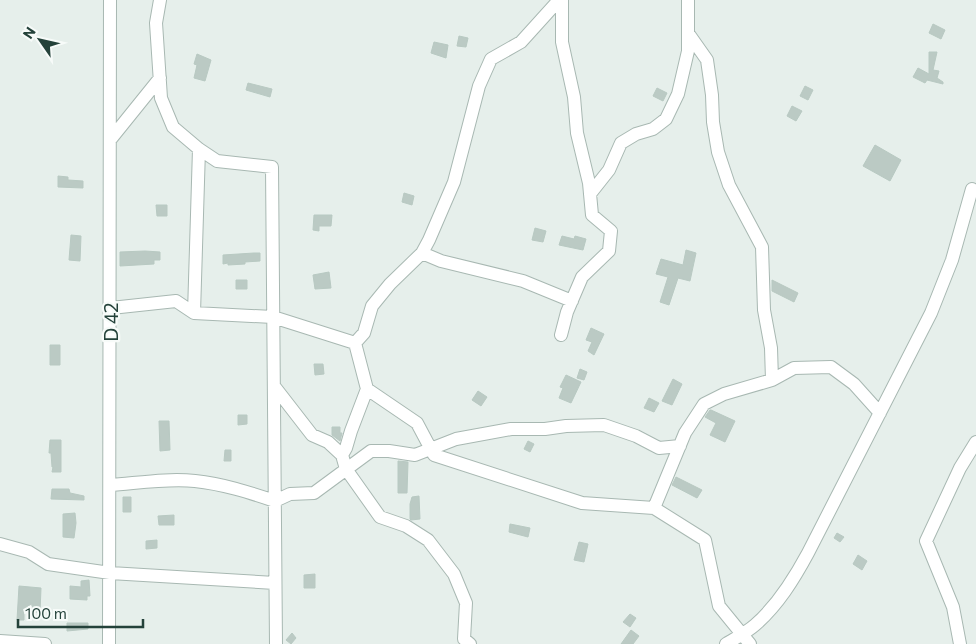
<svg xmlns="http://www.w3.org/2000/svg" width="976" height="644" font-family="Commissioner,sans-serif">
<rect width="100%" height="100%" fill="#e6efeb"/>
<path fill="#bbcac4" stroke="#b8c9c2" d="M933,24L945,30L941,39L929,33Z
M459,36L468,38L466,47L457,46Z
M434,42L448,45L446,58L431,53Z
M929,52H937L933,70L939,71L937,78L943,82V84L927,80L925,83L913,77L918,68L929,74Z
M197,54L211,60L205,81L194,78L197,65L194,64Z
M248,83L272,89L270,97L246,90Z
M805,86L813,90L808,100L800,96Z
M657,88L667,93L663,101L653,96Z
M792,106L802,111L796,121L787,116Z
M875,145L901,160L890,181L863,166Z
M58,176L68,177V180L83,181V188L58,187Z
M404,193L414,196L412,205L402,202Z
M156,205H167V216H157Z
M314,215H332L331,226H319V231L313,230Z
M535,228L546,231L543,242L532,240Z
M71,235L81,236L80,261L69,260Z
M562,236L574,239L575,236L586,239L583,250L559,245Z
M686,250L696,253L690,281L678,278L669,305L660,302L668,277L656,274L661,259L683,265Z
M145,251L160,252V260H154V264L120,266V252Z
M254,253H260V261L245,262V264L228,265V263L223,264V255Z
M329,272L331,288L315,289L313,275Z
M236,280H247V289H236Z
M772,280L798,293L794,302L772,291Z
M591,328L604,334L594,355L588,351L592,342L586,340Z
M50,345H60V365H50Z
M314,364H323L324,374L315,375Z
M580,369L587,372L584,380L577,378Z
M566,375L581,382L571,403L559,398L563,388L560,387Z
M673,379L682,384L672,405L662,401Z
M478,391L487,397L481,406L472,400Z
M649,398L659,403L654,412L644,408Z
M710,410H711L735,421L725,442L710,435L716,423L705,417Z
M238,415H247V424L238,425Z
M159,421H169L170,450L160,451Z
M332,427H340V433H342L340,441L332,435Z
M50,440H61V472H52L53,467H52L51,453H49Z
M528,441L534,444L530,452L524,449Z
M225,450H231V461H224Z
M398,461L408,462L407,493H398Z
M676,477L702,490L697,498L672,485Z
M52,489H69L70,493L84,496V500L51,499Z
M419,496L420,519L411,520L410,519V504L412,497Z
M123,497H131V512H123Z
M75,513L76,523L74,538L63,537V514Z
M174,515V525H159L158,516Z
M510,524L530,528L528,537L509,532Z
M837,533L844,537L840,542L834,538Z
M157,540V548L146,549V541Z
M579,542L588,544L584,562L574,560Z
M858,555L867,561L862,570L853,564Z
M315,574V588H304V575Z
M89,580L90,596H87V600L70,599V586L81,587V581Z
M19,586L41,588L40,612H24V620H17Z
M630,614L636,618L630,627L623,622Z
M67,623H88V629L67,631Z
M631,630L639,636L633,644H621Z
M292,633L296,638L291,644L286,640Z"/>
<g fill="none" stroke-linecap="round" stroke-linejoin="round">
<g stroke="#a8b8b2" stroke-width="14">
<path id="minor" d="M160,0L156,23L161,98L173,127L199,149L217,161L272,167L276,644
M688,33L707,60L712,95L713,122L718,152L729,185L762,247L764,310L771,348L772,380
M110,140L160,78
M590,194L609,170L621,143L636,134L653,129L666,119L678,94L688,51V0
M422,253L441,261L523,281L572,301
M111,308L176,301L194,313L273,317L355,343L367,389L417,423L434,455L582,503L654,508L705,540L719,606L750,644
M194,313L199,149
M561,335L567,312L582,277L609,251L611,231L592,215L589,183L577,133L574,97L562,42V0
M355,343L364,333L372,306L390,284L422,253L429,240L454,182L479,86L491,59L521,42L559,0
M274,386L312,435L328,442L342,455L346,469L380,517L406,526L428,540L454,574L466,603L464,639L470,644
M342,455L346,448L351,431L367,389
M110,485C138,483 168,478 195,481C223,484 248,492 275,501L290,494L314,493L371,451H389L415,455L456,439L511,429H545L566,426L604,425L636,436L659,448L680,446
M654,508L685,433L704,404L724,394L772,380L794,368L831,367L854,384L880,413
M0,544L29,552L48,564L110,573L275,583
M0,641L45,644
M109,644L110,0
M726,644C736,638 747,632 755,625C778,605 794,579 808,553L931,313L952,260L972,189
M960,644L953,607L926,541L960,468L976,442"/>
</g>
<use href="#minor" stroke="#fff" stroke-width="12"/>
</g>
<g text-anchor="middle" stroke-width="4.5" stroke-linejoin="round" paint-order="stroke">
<g font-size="19" fill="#24423a" stroke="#f7fbf9">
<text transform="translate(111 322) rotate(-90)" y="7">D 42</text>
</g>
</g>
<g transform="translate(40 40) rotate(304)" stroke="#f7fbf9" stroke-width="4" paint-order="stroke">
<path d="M0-4L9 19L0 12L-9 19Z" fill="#24423a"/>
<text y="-8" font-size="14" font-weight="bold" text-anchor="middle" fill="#24423a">N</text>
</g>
<path d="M18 619v8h125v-8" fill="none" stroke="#24423a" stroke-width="2.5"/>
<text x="25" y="619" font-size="15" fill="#24423a" stroke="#f7fbf9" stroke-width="4" paint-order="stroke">100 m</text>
</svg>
